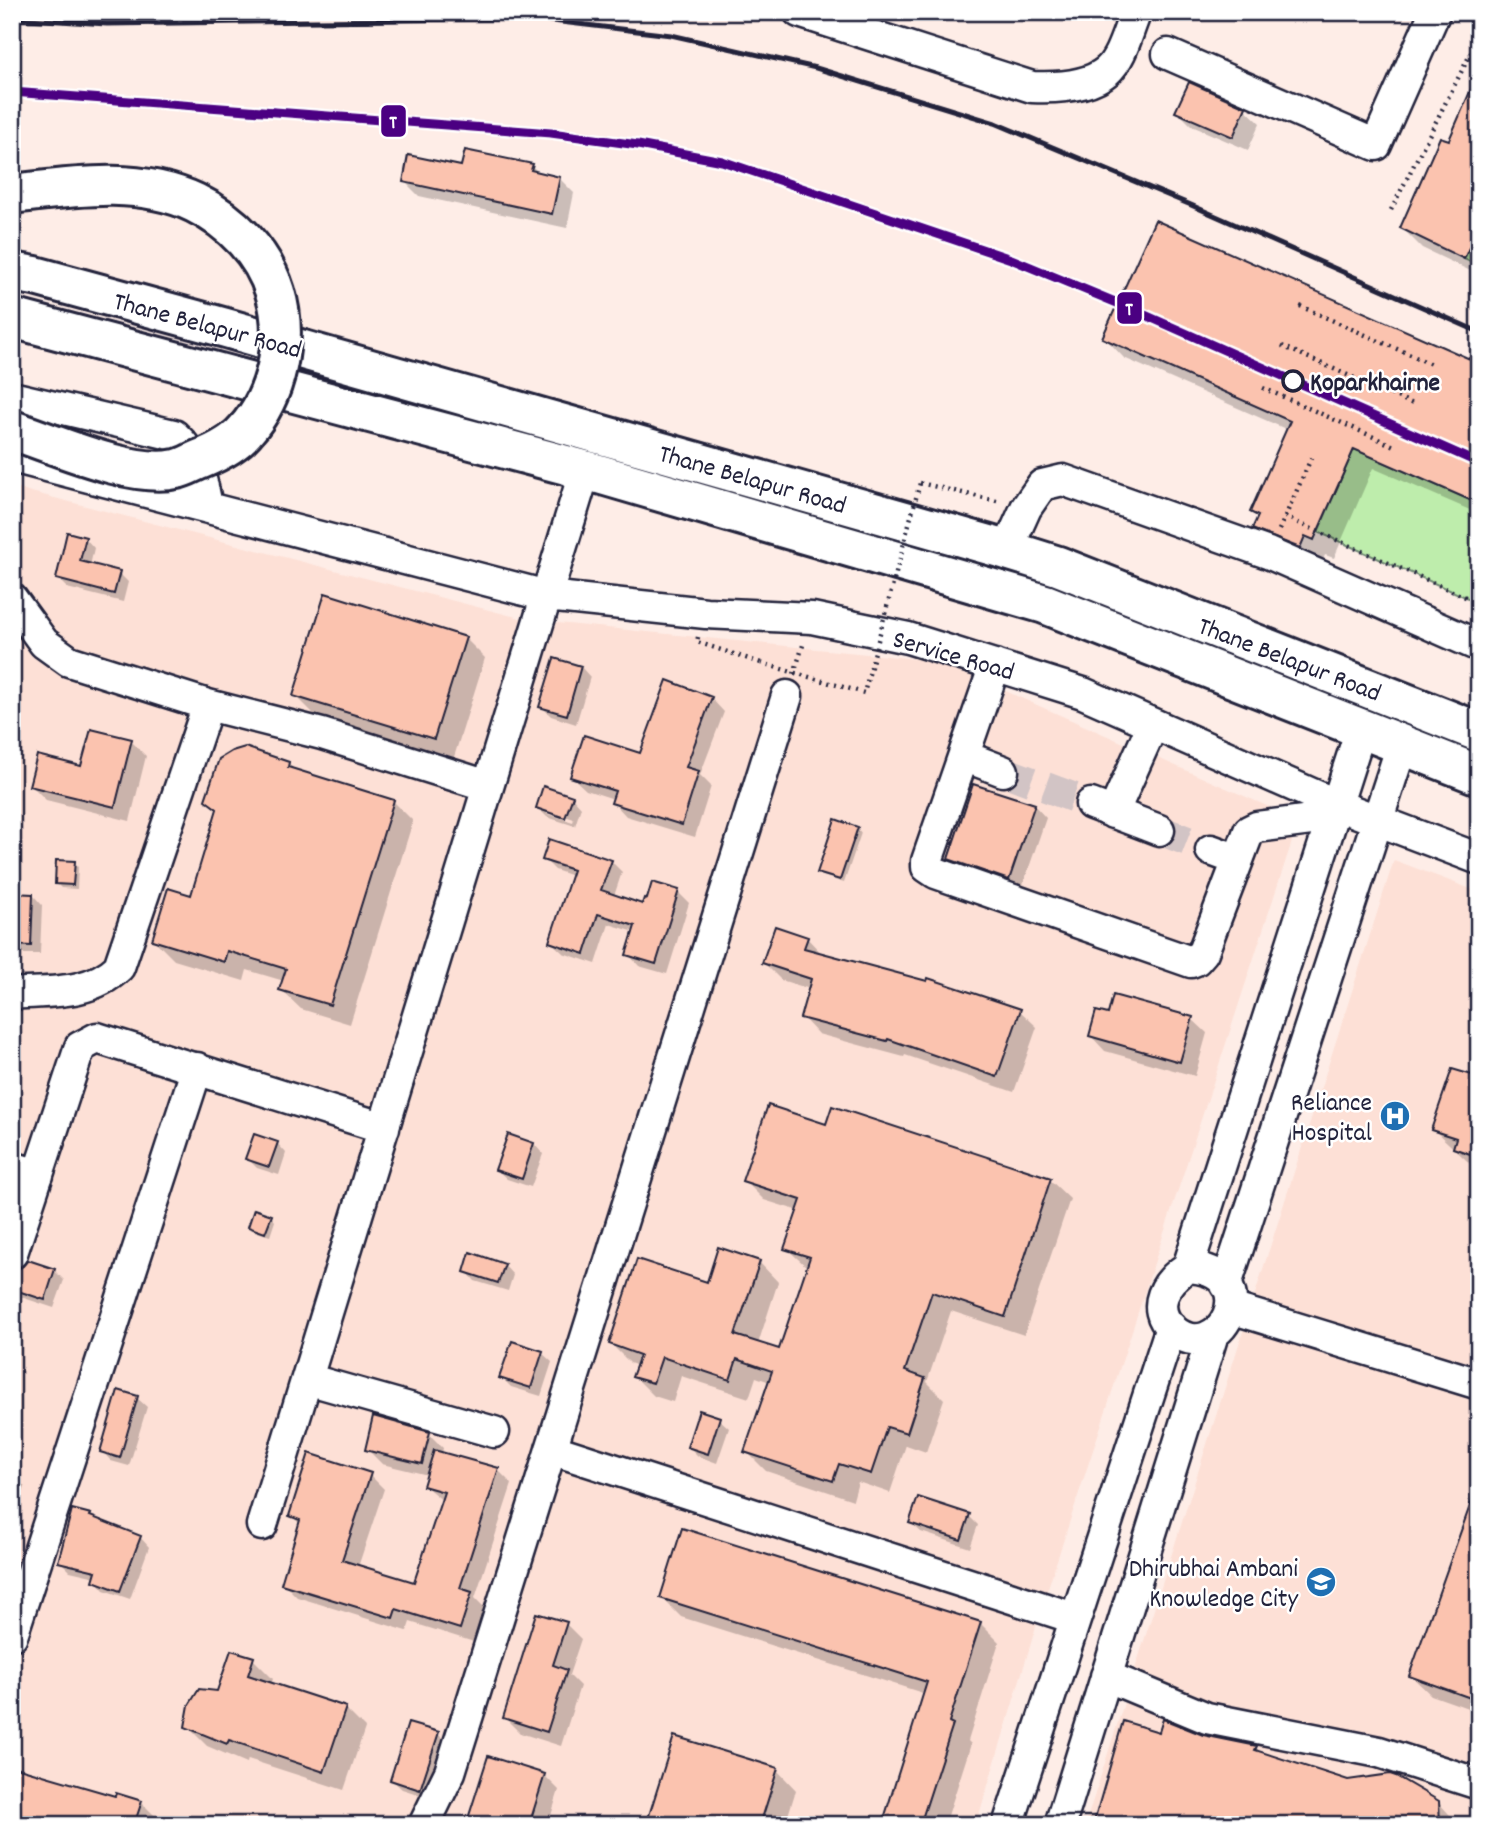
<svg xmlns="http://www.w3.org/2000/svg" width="1491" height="1837" font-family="Dekko,sans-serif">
<rect width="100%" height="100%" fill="#feede7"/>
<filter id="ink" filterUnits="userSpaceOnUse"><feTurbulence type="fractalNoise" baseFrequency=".0143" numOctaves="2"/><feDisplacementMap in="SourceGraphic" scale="14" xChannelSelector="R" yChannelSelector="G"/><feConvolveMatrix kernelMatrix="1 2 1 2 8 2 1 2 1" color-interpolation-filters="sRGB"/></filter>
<g filter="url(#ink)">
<path fill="#fde0d6" d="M12,487L528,620L937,661L1299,820L1044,1600L976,1825H12Z
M1394,860L1479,892V1825H1085Z"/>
<path fill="#beedac" stroke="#708874" stroke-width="2" d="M1479,225V266L1464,259Z
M1354,449L1479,504V603L1318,532Z"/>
<path fill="#0003" fill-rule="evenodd" d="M1479,107V275L1422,248L1402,228L1450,143Z
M1245,109L1260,123L1248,150L1192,126L1177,111Z
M532,166L540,174L559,178L574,193L567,228L419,196L404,181L462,168Z
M1105,338L1479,365V514L1373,468L1334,558L1325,555L1320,567L1274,548L1254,528L1259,519L1252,512L1288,430L1124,358Z
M85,538L94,548L90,566L119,573L128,582L123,602L67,588L58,579Z
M465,638L485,658L454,757L315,715L295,695Z
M581,667L590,677L576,724L551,716L541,706Z
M711,698L724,712L700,775L711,786L695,837L626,816L613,802L614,799L586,790L572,777L641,755Z
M131,741L146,756L130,821L46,800L31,785L83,768Z
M288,763L296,771L393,801L413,821L350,1024L301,1009L281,990L284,981L247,970L244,981L174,960L154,940L192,898L218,811L207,800Z
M572,797L581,807L575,826L547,817L538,808ZM547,810L574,819L573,822L547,814Z
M1034,805L1046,818L1021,891L963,871L950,858Z
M857,828L861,833L844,883L823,876L819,872Z
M544,859L611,861L622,872L614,896L643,906L678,892L689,903L667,974L639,966L628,954L635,932L609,924L596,964L563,953L551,942L573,876L555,870Z
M74,863L78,867L77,889L61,888L56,883Z
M12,895H33L42,905L40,954H19L12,947Z
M807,938L823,955L1020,1011L1037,1027L1014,1092L905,1055L904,1057L818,1034L802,1017L810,989L781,980L764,963Z
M1192,1019L1207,1033L1195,1076L1105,1051L1091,1036Z
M1479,1057V1172L1433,1129L1472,1077Z
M827,1126L1050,1180L1070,1199L1024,1335L951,1311L927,1382L944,1399L926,1452L906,1445L890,1493L858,1482L853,1500L766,1471L746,1451L770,1382L756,1377L749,1398L681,1376L673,1402L654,1396L634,1376L638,1366L630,1363L611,1344L708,1284L759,1262L778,1282L758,1344L780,1351L808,1268L786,1248L799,1211L764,1200L744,1180Z
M277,1143L286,1153L279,1175L257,1168L247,1158Z
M534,1144L543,1154L531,1187L507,1179L497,1170Z
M271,1216L275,1221L270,1236L254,1231L250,1227Z
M504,1265L513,1275L508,1291L475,1281L466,1271Z
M54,1270L64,1280L54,1308L21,1297L12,1288L17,1271Z
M542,1353L552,1362L541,1396L511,1387L501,1377Z
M119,1393L137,1398L147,1407L129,1466L111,1461L102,1451Z
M719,1419L729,1428L717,1463L698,1456L689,1447Z
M429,1434L443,1448L442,1454L498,1470L512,1484L475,1598L485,1608L474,1642L410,1622L407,1631L297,1597L283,1583L301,1525L291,1515L370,1475L384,1489L358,1567L415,1585L443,1501L425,1486L428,1475L382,1464L367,1449Z
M12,1476L25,1487L12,1524Z
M1479,1487V1712L1431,1695L1411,1676Z
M90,1515L94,1520L140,1537L149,1547L130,1599L104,1590L95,1580L96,1577L70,1571L60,1561Z
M969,1516L978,1525L970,1548L921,1532L911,1523Z
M662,1598L980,1623L999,1642L968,1741L971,1744L945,1825H884L926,1694L681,1617Z
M566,1624L581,1639L569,1675L580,1686L561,1746L520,1733L505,1718Z
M253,1659L273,1679L271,1684L345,1708L365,1728L344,1790L248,1759L247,1763L207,1746L187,1726Z
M438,1734L447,1743L430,1798L402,1789L392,1780Z
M1161,1734L1203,1737L1256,1747L1262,1754L1348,1781L1438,1802L1459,1825H1094Z
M777,1770L796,1790L785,1825H648Z
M544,1775L559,1790L548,1825H468Z
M116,1798L141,1802L157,1818L155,1825H12Z
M207,1816L232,1824V1825H204Z"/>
<path fill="#fbc3af" stroke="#22223b" stroke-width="2" d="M1479,71V225L1464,259L1400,228L1440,137L1449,140Z
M1189,82L1246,107L1233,137L1175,112Z
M465,150L533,164L531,170L560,177L552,214L403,182L408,155L461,166Z
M1155,220L1479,363V504L1354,449L1314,540L1305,536L1300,548L1252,529L1258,516L1250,512L1290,421L1102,338Z
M67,532L86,537L80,561L120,571L114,594L56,579Z
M325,593L466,637L434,739L293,696Z
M554,658L581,666L567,715L539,707Z
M667,680L712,697L686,767L699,771L682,825L611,803L615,791L570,777L584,735L640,753Z
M91,729L132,739L115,807L29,786L37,755L81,766Z
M245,747L289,762L288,767L394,800L330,1005L279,990L286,969L227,951L224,962L152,940L168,888L191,895L217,809L205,800L219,759L232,751Z
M973,784L1035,804L1009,880L948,859Z
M543,786L573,796L565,818L536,808Z
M835,819L858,827L840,880L817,873Z
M549,839L612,860L601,890L642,904L644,898L647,899L652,882L679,890L656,964L626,955L635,926L598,914L585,954L549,942L573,870L542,860Z
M56,860L75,861L73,885L55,884Z
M12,893L33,894L31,946L12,945Z
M775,926L808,937L804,948L927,981L928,978L1021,1009L997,1077L888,1039L887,1041L800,1018L811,979L762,963Z
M1113,995L1193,1017L1180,1062L1089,1036L1096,1011L1108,1014Z
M1452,1069L1479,1077V1157L1453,1148L1456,1138L1431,1130Z
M768,1105L826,1124L832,1106L1051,1178L1005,1317L932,1292L905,1371L925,1378L907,1433L887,1427L871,1474L839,1464L833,1481L744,1452L772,1371L737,1359L730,1380L662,1357L653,1383L632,1377L640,1355L609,1344L637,1259L707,1282L718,1247L760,1261L735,1335L779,1349L810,1257L784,1249L801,1200L742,1181Z
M254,1134L278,1142L269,1167L245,1159Z
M508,1134L534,1143L522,1179L495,1170Z
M254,1209L272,1215L265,1233L248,1227Z
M470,1252L505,1264L498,1283L464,1272Z
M28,1260L55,1269L45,1300L12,1289L16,1270L23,1266Z
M512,1341L543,1351L531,1388L499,1378Z
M118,1390L138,1396L120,1458L100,1452Z
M699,1410L720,1417L708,1454L687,1447Z
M373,1416L430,1432L422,1464L365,1450Z
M434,1450L499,1468L460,1588L472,1592L460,1629L396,1609L393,1618L281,1584L300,1520L289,1516L309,1453L371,1473L342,1560L414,1582L444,1492L423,1486Z
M1476,1489H1479V1701L1409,1676Z
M918,1497L970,1514L961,1540L909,1523Z
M72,1509L91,1514L90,1516L141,1536L120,1591L93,1581L96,1571L58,1562Z
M682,1528L981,1622L949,1722L953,1724L920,1825H882L927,1682L660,1598Z
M536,1613L567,1622L553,1665L567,1670L547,1732L503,1718Z
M231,1650L254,1657L248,1675L346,1707L324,1772L229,1740L227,1744L185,1727L189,1705L199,1689L217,1691Z
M1163,1719L1203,1735L1257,1746L1255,1750L1348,1780L1390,1774L1396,1776L1439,1801L1440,1825H1093L1123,1721L1159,1732Z
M408,1723L439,1732L420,1790L390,1780Z
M674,1736L778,1768L760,1825H646Z
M488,1756L545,1774L529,1825H466Z
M12,1766L115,1796L116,1793L142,1801L134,1825H12Z"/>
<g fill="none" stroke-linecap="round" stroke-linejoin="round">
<path stroke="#d2c4c5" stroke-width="30" stroke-dasharray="30 15" stroke-linecap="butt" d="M1003,771L1091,804
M1159,830L1211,850"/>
<g stroke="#22223b" stroke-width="35">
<path id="minor" d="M799,12L1032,87C1055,88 1088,87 1107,71C1122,58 1128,30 1136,12
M1168,54L1376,145L1435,12
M12,397L174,435C197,456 201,475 207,506
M12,457L547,596L706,613L812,618L908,638L1083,693L1337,805L1479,859
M1007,550L1026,508L1042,485L1063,480L1268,553L1479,646
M12,599L44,643L69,661L208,705L322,734L488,786
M995,665L927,861V867L936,873L1191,962L1196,960L1203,952L1249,831L1257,827L1311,820L1337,805
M964,756L1003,771
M1091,804L1159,830
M1113,813L1153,724
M1211,850L1238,860
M12,994C50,991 90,995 119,967L208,705
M12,1167L38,1175
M12,1253L80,1047L97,1038L384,1128
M1188,1267L1361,729
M1188,1267C1270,1272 1218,1371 1172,1329C1149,1307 1166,1281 1188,1267Z
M1226,1285L1402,745
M1231,1308L1479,1384
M307,1379L494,1432
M551,1449L1074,1618
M262,1525L585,470
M12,1635L197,1068
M1106,1676L1207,1718L1379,1752L1479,1784
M424,1825L450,1772L787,696
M1008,1825L1171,1327
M1060,1825L1213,1334"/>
</g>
<g stroke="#22223b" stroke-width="44">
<path id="major" d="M12,272L35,276L226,328L1007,550L1058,566L1479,732
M12,318L585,470L1045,604L1479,775"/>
</g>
<path stroke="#22223b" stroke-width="4.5" stroke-dasharray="2 5" stroke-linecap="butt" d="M1391,210L1479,37
M1300,306L1431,364
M1282,346L1413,404
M1263,388L1394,446
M920,483L1001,502
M1285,517L1313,454
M1279,530L1285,517L1479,603
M698,637L697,642L761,663
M794,674L804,642"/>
<use href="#minor" stroke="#fff" stroke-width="30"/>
<use href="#major" stroke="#fff" stroke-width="38"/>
<path stroke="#22223b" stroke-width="5" d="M12,18L107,24L527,18L671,35L816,68L995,123L1191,205L1479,332"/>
<g stroke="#22223b" stroke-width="44" stroke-linecap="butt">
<path id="major-bridge" d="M12,194C73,187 138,176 195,203C232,221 263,253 275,292C289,338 277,396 245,431C234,444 216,453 201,459C193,462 184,468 176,469C132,479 55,444 12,430"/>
</g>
<path stroke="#22223b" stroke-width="4.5" stroke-dasharray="2 5" stroke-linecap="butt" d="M761,663L864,693L920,483"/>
<use href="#major-bridge" stroke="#fff" stroke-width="38"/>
<g stroke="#fff" stroke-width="14">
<path id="rail-1" d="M12,92L551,133L638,145L722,161L1011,259L1127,307L1479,463"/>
</g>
<use href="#rail-1" stroke="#4b0082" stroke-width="9"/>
</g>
</g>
<defs>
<g id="hospital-disc" transform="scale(1.575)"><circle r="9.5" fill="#1f6fb2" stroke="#fff"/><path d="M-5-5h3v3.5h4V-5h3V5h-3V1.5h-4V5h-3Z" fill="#fff"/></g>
<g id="university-disc" transform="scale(1.575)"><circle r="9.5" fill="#1f6fb2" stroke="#fff"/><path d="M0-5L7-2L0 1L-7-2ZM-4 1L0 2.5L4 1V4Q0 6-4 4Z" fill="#fff"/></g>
</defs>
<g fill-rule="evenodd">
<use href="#hospital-disc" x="1395" y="1116"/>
<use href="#university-disc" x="1321" y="1582"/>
</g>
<circle fill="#fff" stroke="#22223b" stroke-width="3.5" cx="1293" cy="381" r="10"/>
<g text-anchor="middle" stroke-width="5" stroke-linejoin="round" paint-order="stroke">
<g font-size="26" fill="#22223b" stroke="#fff">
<text transform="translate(208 324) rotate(15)" y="9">Thane Belapur Road</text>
<text transform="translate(753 478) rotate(16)" y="9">Thane Belapur Road</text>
<text transform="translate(954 654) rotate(16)" y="9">Service Road</text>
<text transform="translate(1290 658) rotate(21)" y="9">Thane Belapur Road</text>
</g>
<g font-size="26" font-weight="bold" fill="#22223b" stroke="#fff" text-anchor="start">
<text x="1310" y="390">Koparkhairne</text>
</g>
<g font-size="26" fill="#22223b" stroke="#fff" text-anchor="end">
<text x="1372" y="1110">Reliance<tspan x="1372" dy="30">Hospital</tspan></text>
<text x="1298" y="1576">Dhirubhai Ambani<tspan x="1298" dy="30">Knowledge City</tspan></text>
</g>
</g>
<g stroke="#fff" stroke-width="2.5">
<rect x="380" y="104" width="27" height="34" rx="7" fill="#4b0082"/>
<rect x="1116" y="291" width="27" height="34" rx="7" fill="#4b0082"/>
</g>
<g font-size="19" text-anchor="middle" font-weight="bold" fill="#fff">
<text x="393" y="128">T</text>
<text x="1129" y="315">T</text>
</g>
<rect width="1491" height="1837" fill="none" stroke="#fff" stroke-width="42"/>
<rect x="21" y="21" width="1449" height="1795" fill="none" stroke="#22223b" stroke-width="2.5" filter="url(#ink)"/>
</svg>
